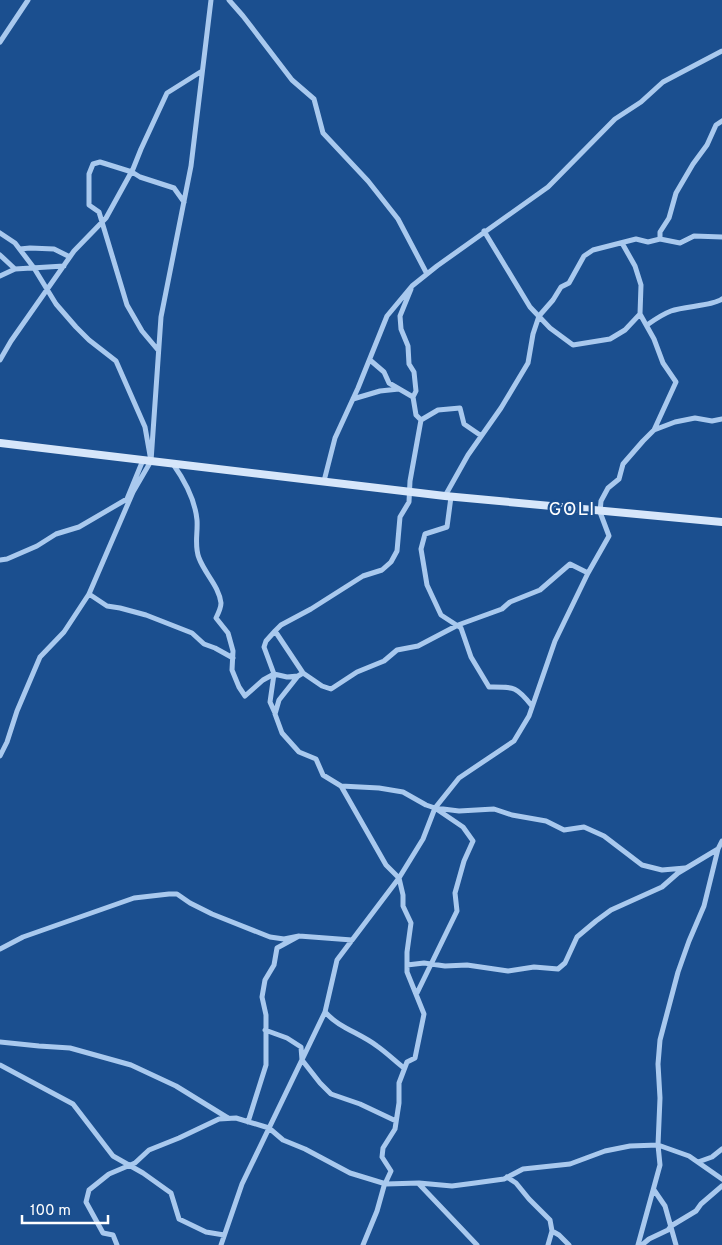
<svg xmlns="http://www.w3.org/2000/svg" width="722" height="1245" font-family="Overpass,sans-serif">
<rect width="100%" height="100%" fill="#1b4f8f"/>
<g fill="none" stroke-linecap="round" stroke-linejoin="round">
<path stroke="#a9c9ee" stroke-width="5" d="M229,0L243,16L292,80L314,99L323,133L368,181L398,219L427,274
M0,42L28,0
M484,231L530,307L550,328L573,345L610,339L625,330L640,314
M0,233L15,243L34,268L56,304L76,327L89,340L116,361L145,427L151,461L161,317L191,166L211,0
M660,239L680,243L694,236L722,237
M622,243L635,266L641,285L640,314L654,339L663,363L676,382L654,430
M20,249L30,248L54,249L70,257
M0,255L15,269
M0,276L15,269L64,266
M411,289L400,316L401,329L408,346L409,364L414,372L416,391L413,397
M647,325C654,320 663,314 671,311C684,306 713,306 722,299
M158,350L142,331L127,305L99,212L89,205V174L93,164L100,162L132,172L140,177L174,188L184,202
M0,360L11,341L74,251L106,218L133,169L141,149L167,93L202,71
M353,399L380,391L399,389
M421,420L438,410L460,408L464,424L480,435
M173,464C185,481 195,499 197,520C198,533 194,546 199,558C205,574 219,586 221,603C221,608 218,614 216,618L228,633L233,651L232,670L239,687L245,696L263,680L274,674L287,677L298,676
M324,481L335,438L358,388L387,316L412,286L437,266L548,187L615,119L641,102L663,82L722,51
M445,496L468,455L501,408L528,363L533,334L539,316L553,300L561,287L569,283L584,256L593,250L636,239L648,242L660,239V232L669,218L676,193L693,164L707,145L716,125L722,121
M451,497L447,527L425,534L421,549L427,585L441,615L461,628L471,657L489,687C514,687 516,686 532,706
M0,560L7,559L37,546L56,534L79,527L127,499L143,460
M89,594L107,606L120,608L146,615L192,633L204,644L215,648L233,658
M303,673L322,686L331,689L357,672L384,661L397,650L418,646L458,625L502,609L510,602L540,590L570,564L588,573
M275,713L270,702L274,674L264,647L266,641L275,631
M0,756L7,742L17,711L40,657L64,632L89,594L133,492L151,461
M341,786L379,788L403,792L426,805L435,808L459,811L494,809L512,815L546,821L564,830L584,827L604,836L642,865L662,870L685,868
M0,949L23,937L134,898L169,894H177L190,903L212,914L270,937L284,939L299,936
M407,965L424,963L445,966L467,965L508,971L534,967L558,969L565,963L577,937L596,921L611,910L662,887L678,873L718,849L722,841
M417,993L457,911L455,893L464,861L473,841L463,827L435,808
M325,1012C339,1028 360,1033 377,1046C387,1053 395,1061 404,1068
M265,1030L287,1038L301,1047L302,1060L320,1083L331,1094L360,1104L396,1121
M0,1042L39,1046L70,1048L131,1065L176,1086L228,1118
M0,1065L73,1104L113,1156L143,1173L171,1193L179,1219L206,1232L224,1235
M248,1122L266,1065V1015L262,997L265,980L274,965L277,948L299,936L352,940
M698,1162L712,1157L722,1149
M507,1177L516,1183L529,1199L550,1220L552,1231L548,1245
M419,1184L477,1245
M654,1190L665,1206L676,1245
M552,1231L559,1235L569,1245
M117,1245L113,1235L103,1233L86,1202L89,1190L109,1174L135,1163L149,1150L179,1138L219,1119L236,1118L269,1128L283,1140L305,1149L350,1173L386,1184L419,1183L452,1186L475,1183L504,1179L523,1169L570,1164L605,1151L630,1146L658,1145L689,1156L722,1179
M221,1245L242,1184L325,1012L337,960L399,878L423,839L435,808L459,778L514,741L529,716L555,641L588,573L609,536L600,512L601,501L608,488L619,479L623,464L643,441L654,430L675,422L695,418L712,421L722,419
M363,1245L377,1211L384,1186L391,1171L382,1157L383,1148L395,1129L399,1103V1083L407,1062L415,1058L424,1014L407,972V952L411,923L403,906V895L399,878L386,865L341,786L323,775L316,759L299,752L282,733L275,714L279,700L298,676L303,673L275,631L281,625L311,609L363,576L382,570L391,562L397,551L400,517L409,502L410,481L421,420L416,415L413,397L389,383L384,372L370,360
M638,1245L660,1165L658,1145L660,1098L658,1064L660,1040L678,972L689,941L704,906L718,849
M642,1245L649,1239L668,1230L671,1226L696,1211L701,1204L722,1186"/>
<path stroke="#d6e6fa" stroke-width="8" d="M0,443L445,496L722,522"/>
</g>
<g text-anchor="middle" stroke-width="4.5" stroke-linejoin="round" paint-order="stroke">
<g font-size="19" letter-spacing="1" fill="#fff" stroke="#1b4f8f">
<text x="572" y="515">GOLI</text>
</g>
</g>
<path d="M22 1215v8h86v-8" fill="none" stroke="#ffffff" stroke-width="2.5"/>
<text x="30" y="1215" font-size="15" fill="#ffffff" stroke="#1b4f8f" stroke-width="4" paint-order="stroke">100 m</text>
</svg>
